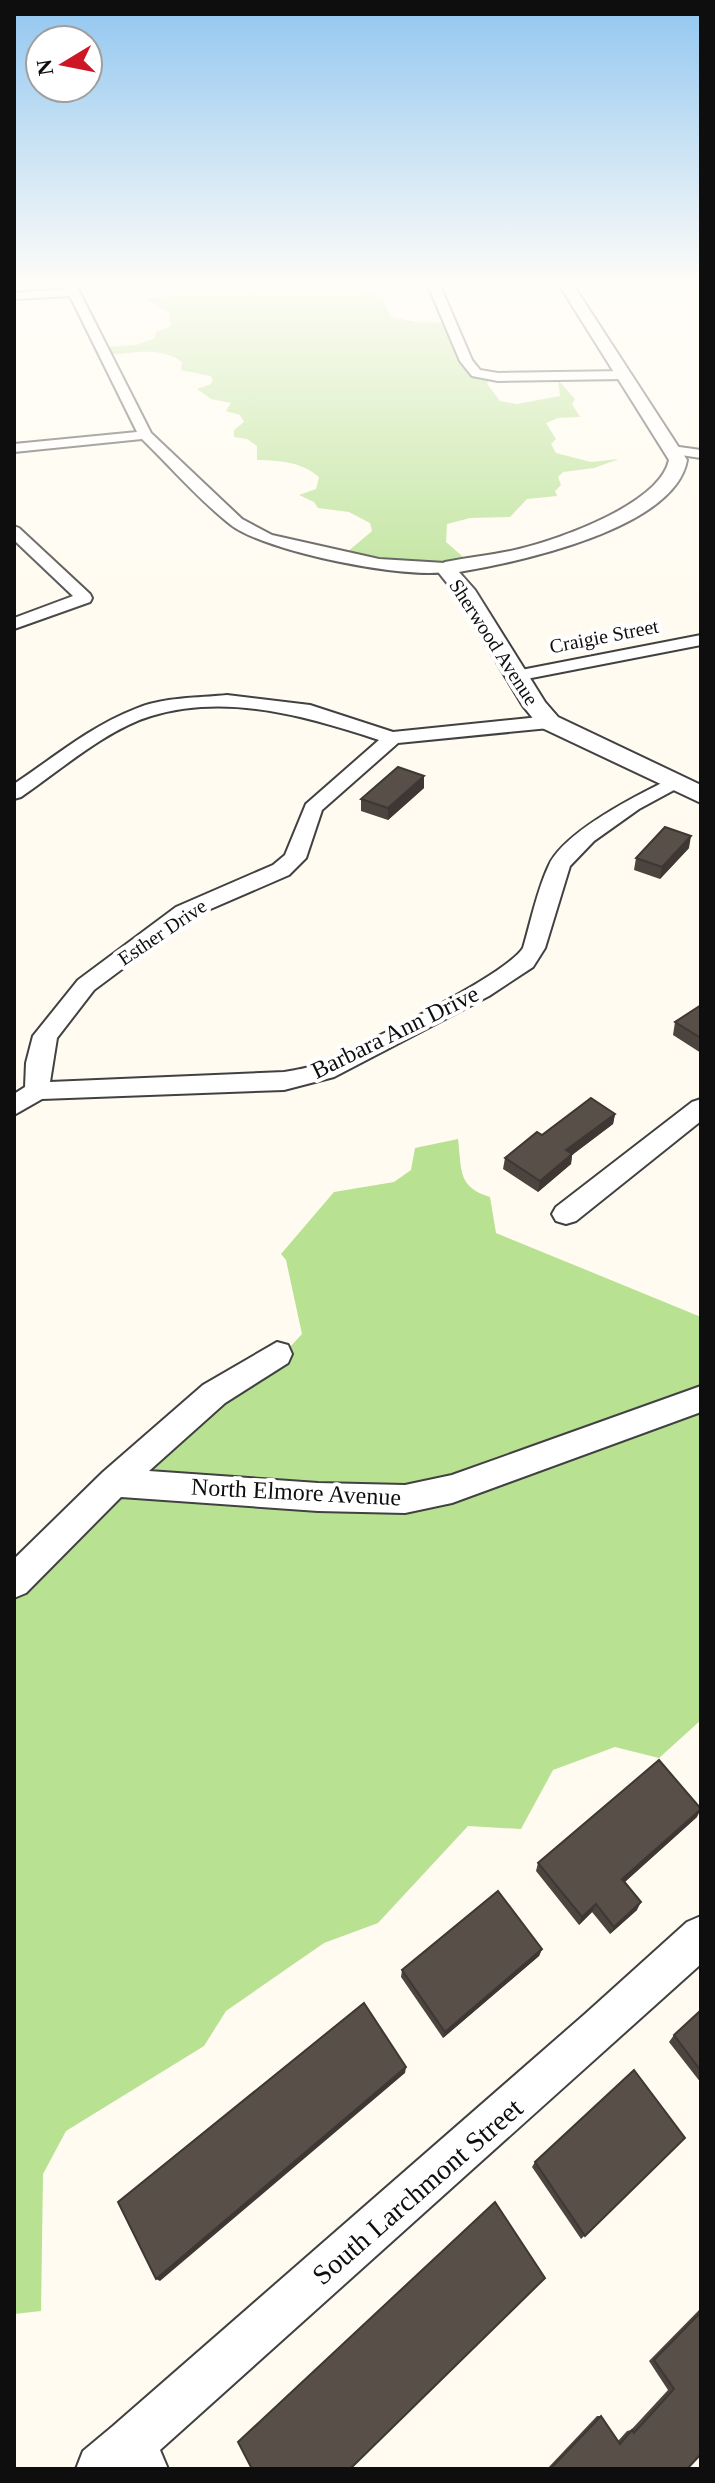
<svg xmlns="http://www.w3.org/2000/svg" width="715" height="2483" font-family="Georgia,serif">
<rect width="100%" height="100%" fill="#fffbf0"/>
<path fill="#b8e192" d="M151,283H356L354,285L363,291L381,294L391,317L417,322L455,323L476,367L490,377L487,384L500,401L517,404L560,396L558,380L575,399L572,404L580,417L558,418L546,423L556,439L551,444L556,453L591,462L619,459L594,468L563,472L558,477L561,485L555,491L557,496L527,499L510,517L470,518L447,524L446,542L470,563L421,568L346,553L372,531L370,523L349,512L318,508L314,502L299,495L316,489L319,477C300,461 280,461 257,460V446L247,439L234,437V430L244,422L240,415L226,411L231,403L211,399L197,389L211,384L213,379L210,376L181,370L182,362C161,346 135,353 110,355L105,347L136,345L155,338L156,332L171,326L169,312L146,300L161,297V287Z
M458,1139C462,1170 457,1187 490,1197L496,1233L701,1317V1720L659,1758L615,1747L553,1770L521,1829L468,1826L378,1923L324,1943L226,2011L204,2046L66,2131L43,2174L41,2311L14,2314V1581L139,1466L274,1364L302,1334L286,1260L281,1254L334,1192L394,1182L411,1170L415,1148Z"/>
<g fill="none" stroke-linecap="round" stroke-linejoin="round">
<g stroke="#414141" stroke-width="4">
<path id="minor" d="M64,283H75L151,433L242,519L272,535L379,559L445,563L453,568L451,571C409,581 264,551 231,525C199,500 171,467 142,439L14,452V444L137,432L70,296L14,299V293L66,289Z
M427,283H439L472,360L480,370L498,373L624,371L630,375L624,379L498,381L472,376L460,361Z
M695,283H701V287Z
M672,446L701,450V458L667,453V447Z
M14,526L19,528L90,594L92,598L90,602L14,629V618L73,596L14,540Z
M701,635V645L516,681L507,676L516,671Z
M227,695L310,705L393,732L549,716L558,722L549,728L398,743L322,810L306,858L289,875L192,917L94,990L57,1038L50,1082L284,1072C296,1070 309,1068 320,1063C358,1047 504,977 523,948C531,921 537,890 549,865C565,831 637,795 670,779L677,777L687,783L639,809L594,841L570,866L545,948L533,967L489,996L334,1077L284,1090L42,1099L14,1115V1094L25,1087L26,1063L33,1036L78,980L176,907L273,865L285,855L306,804L379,740C306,716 227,693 151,716C107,729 59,771 21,797L14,799V784C53,758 91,726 135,709C163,697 197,698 227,695Z
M701,1099V1121L576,1221L566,1224L556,1221L552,1214L556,1207L692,1102Z
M277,1342L288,1345L292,1354L288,1363L225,1403L149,1471L318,1483L405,1485L452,1475L701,1386V1412L452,1503L405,1513L318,1511L121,1497L26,1593L14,1598V1559L103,1472L203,1385Z
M701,1916V1964L160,2450L168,2469H76L83,2451L113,2426L585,2014L687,1922Z"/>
</g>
<g stroke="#414141" stroke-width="4">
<path id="tertiary" d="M558,283H572L687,460C675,529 518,562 459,572L475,590L545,702L558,717L701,785V803L540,727L523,706L455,593L435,568L445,562C470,557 495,555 519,549C560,539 660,504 669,460Z"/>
</g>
<use href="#minor" fill="#fff" fill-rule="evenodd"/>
<use href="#tertiary" fill="#fff" fill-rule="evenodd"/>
</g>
<path fill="#4c443f" d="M424,788L388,820L361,811V799Z
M689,848L660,879L634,870L636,858Z
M701,1005V1053L673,1035L675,1022Z
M615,1114L613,1124L572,1155L571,1164L538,1192L503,1169L505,1158L542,1135Z
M697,1817L625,1882L637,1910L610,1934L592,1912L579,1925L536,1871L538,1863Z
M542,1949L539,1956L443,2038L401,1977L402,1970Z
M701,2010V2083L669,2042L674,2035Z
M685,2138L581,2239L532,2167L535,2162Z
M701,2308V2454L687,2469H547L597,2416H601L618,2441L627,2431L631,2430L668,2390L649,2361Z"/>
<path fill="#3e3733" d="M424,776V788L388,820V808Z
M691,836L689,848L660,879L662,867Z
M615,1114L613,1124L572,1155L571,1164L538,1192L540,1181L566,1150Z
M701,1809L697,1817L619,1887L622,1879Z
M641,1902L637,1910L610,1934L614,1927Z
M596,1904L592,1912L579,1925L582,1917Z
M542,1949L539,1956L443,2038L445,2032Z
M406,2067L405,2073L160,2281L156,2279Z"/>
<path fill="#584f49" stroke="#3e3733" stroke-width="2" d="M398,767L424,776L388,808L361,799Z
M665,827L691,836L662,867L636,858Z
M701,1005V1038L675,1022Z
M591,1098L615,1114L566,1150L572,1154L540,1181L505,1158L537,1132L542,1135Z
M659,1760L701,1809L622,1879L641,1902L614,1927L596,1904L582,1917L538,1863Z
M498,1891L542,1949L445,2032L402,1970Z
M364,2003L406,2067L156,2279L118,2202Z
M701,2010V2071L674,2035Z
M634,2070L685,2138L585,2236L535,2162Z
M495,2202L545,2278L350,2469H252L238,2442Z
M701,2312V2454L687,2469H550L601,2416L620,2444L632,2430L634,2433L674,2389L654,2360Z"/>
<linearGradient id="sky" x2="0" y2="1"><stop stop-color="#91c6f0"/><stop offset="0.45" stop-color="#fffdf8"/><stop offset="1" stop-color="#fffdf8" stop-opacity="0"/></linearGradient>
<rect width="715" height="631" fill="url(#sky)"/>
<g text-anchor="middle" stroke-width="8" stroke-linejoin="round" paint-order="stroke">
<g font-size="20" fill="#0e0e0e" stroke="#fff">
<text transform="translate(604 636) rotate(-11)" y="7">Craigie Street</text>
<text transform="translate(494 642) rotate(57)" y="7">Sherwood Avenue</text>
<text transform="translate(162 932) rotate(-34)" y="7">Esther Drive</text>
</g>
<g font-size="24" fill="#0e0e0e" stroke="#fff">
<text transform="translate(395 1032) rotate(-26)" y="8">Barbara Ann Drive</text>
<text transform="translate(296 1492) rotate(3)" y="8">North Elmore Avenue</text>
</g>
<g font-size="28" fill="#0e0e0e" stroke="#fff">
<text transform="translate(417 2191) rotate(-41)" y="10">South Larchmont Street</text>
</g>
</g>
<rect width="715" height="2483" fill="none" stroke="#0e0e0e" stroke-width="32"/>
<g transform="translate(64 64) rotate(260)"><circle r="38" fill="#ffffff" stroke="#9f9f9f" stroke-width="2"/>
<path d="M0-6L14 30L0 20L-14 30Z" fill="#cd1726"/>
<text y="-12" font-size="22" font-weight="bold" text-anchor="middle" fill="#0e0e0e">N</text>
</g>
</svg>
